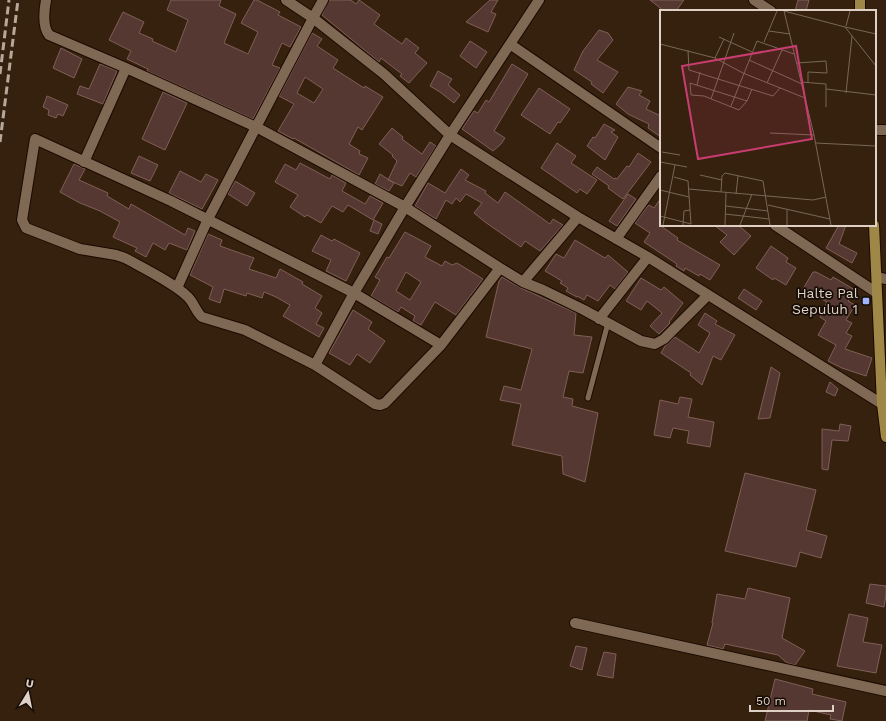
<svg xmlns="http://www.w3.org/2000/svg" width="886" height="721" font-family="'Work Sans',sans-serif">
<rect width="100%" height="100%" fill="#35210e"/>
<path fill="#553831" stroke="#7f5f58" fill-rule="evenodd" d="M171,0H221L219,6L236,14L224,43L248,54L258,32L241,23L254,0H257L280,12L278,15L301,27L290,47L282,43L272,65L280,68L253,119L147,71L148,69L127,59L131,51L109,40L123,12L144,22L139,33L153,39L152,41L176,52L188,20L167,10Z
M329,0H351L356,4L359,0L380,15L374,24L402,44L406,38L419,48L415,53L427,63L409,83L400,76L402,74L381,58L379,62L322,15Z
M490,0H498L491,12L496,14L488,32L466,22Z
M650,0H684L676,11H664Z
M798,0H809L806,11H795Z
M599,30L608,33L613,40L597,60L618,72L603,93L591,84L592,82L574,70L583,51Z
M312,33L322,39L317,46L338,60L333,68L364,88L365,86L383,97L362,130L358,127L349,144L360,151L359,154L368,158L359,175L294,138L293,139L278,131L294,104L279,96ZM305,77L323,89L314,103L297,93Z
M470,41L487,52L476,68L460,56Z
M61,48L82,59L74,78L53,68Z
M100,64L117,71L103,104L77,94L80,86L89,89Z
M512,64L528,74L494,131L505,138L501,144L493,151L462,129L474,111L478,113L486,100L489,102Z
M438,71L452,79L448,85L460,95L454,103L440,92L430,86Z
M628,87L642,91L639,95L650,101L646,109L661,116V137L648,128L649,124L628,114L616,104Z
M539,88L570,109L560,123L558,122L550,134L521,115Z
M163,92L187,103L165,150L142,139Z
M47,96L68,105L63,116L58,114L56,118L48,115L49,110L43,107Z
M604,124L615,130L611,132L618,137L605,160L587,146L593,137L595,138Z
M392,128L403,137L402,139L422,154L430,142L436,146L416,177L410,173L402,186L388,180L397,161L392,156L393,155L379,144Z
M557,143L576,156L571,163L597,180L587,194L580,189L577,193L541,168Z
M638,153L651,162L623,199L608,188L609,186L592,174L597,167L614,179L615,178L617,179L627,166L629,167Z
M139,156L158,165L150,181L131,173Z
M300,163L330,179L332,175L346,183L342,191L365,204L370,196L383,203L373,220L348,205L343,212L332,206L321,223L307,215L305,217L290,207L298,195L275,182L285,164L296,170Z
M74,164L85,169L79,180L108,193L107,196L129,209L131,204L185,235L188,228L195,231L187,250L169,243L165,250L153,243L146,257L135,251L137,248L113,237L120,222L100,211L80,203L60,192Z
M461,169L469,175L465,180L486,191L485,193L498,203L505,192L550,224L553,219L563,225L540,251L525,241L521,247L485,222L474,213L482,203L466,194L460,202L456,198L452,204L446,200L436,219L415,206L428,183L445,193Z
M180,171L201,182L206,174L218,180L202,209L169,193Z
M380,174L394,183L389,191L375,184Z
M235,181L255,193L247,206L228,194Z
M628,194L636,199L617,226L609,221Z
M661,198V226L678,238L677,240L720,265L710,280L700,274L699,276L685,268L684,271L676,266L677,264L644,242L650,233L635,223L647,207L649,205L654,208Z
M374,220L382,224L378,234L370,231Z
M714,225H738L751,236L734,255L720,242L727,235Z
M839,225H846L839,244L857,253L852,263L826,248Z
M405,232L431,246L425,257L442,266L445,261L452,265L457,263L483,279L456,315L435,302L421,325L413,321L415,316L401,307L398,312L371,296L380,280L375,277L387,257L389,258ZM406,272L421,282L410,300L396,291Z
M208,234L222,240L220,246L254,258L249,269L276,278L280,269L303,282L302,284L322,296L315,308L322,313L316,324L324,328L319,337L283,316L290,305L276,297L264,292L262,298L247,293L246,296L224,289L220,303L209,299L213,287L190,275Z
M321,235L332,241L334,239L360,253L346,281L326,271L331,260L312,251Z
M575,240L605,258L608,255L628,272L615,289L610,285L598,301L587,295L584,300L577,296V297L566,291L568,288L560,283L562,281L545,271L556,254L564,258Z
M771,246L788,258L786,262L796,268L786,285L774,278L773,280L756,268Z
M813,272H816L831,280L833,277L855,290L848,301L855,305L846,320L852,323L846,333L852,336L845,349L872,358L866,376L842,368L828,361L836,345L818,335L826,321L820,317L827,302L803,289Z
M502,277L521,288L576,313L574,335L592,337L583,373L569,371L563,397L573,399L572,406L598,413L585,482L563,474L562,456L512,445L521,404L500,400L504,386L521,390L532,349L486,337L499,281Z
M641,278L661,290L664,287L683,303L669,322L670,323L659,334L650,326L662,313L647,301L641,310L626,301Z
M744,289L762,301L756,310L738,298Z
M353,310L372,322L368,329L385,341L370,363L357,354L350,365L329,353Z
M705,313L717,321L715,324L735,335L721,360L713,356L702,385L690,375L691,373L661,353L665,346L675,337L699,353L710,333L698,325Z
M771,367L780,373L770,418L758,419Z
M830,382L838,389L835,396L826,392Z
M680,397L692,399L688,417L714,422L710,447L687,443L689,431L673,428L670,438L654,435L660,400L678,404Z
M840,424L851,426L848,441L832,440L828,470L822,469V429L839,431Z
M745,473L816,490L806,530L827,536L821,558L800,552L796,567L725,551Z
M870,584L886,586V595L884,607L866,603Z
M748,588L790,598L782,638L805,651L795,665L787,663L778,655L725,644L723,649L707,645L713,623H712L717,594L745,599Z
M849,614L868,618L863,642L882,645L876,673L837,666Z
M576,646L587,648L582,670L570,666Z
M604,652L616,654L613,678L597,675Z
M775,679L813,689L812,694L846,702L842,721L830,719L831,715L809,710L807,721H765Z"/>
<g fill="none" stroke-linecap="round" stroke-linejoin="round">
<g stroke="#1c0a00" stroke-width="7">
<path id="service" d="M588,398L608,323"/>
</g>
<g stroke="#1c0a00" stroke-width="12">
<path id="minor" d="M46,0C44,11 42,26 49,35L126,68L256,127L405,207L500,268L523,282L543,290L584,310L641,341L655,344L664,339L708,295
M286,0L313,18L384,74L450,135L578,217L648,257L882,404
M754,0L771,11
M510,44L661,148
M875,130H886
M84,162L126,68
M775,225L877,293
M616,239L661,176
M877,277L886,279
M523,282L578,217
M177,288L208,219L313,18L323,0
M599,319L648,257
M441,345L354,293L171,201L35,139L22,220L26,228L80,249L116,255L125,258C143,268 174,283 188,297C194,303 196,312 202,317L245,330L315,365L375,404L380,405L385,403L441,345L500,268
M315,365L354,293L405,207L450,135L539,0
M575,623L886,691"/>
</g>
<g stroke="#1c0a00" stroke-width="12">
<path id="primary" d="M860,0V11
M874,225L882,404L886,437"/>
</g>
<use href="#service" stroke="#806954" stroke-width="5"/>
<use href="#minor" stroke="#806954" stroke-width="10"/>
<use href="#primary" stroke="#9f8747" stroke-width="10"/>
<path stroke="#b7a89b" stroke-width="3" stroke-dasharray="8 4" stroke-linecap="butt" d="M0,74L9,0
M0,142L18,0"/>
</g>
<rect fill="#a0b3fd" stroke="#160d06" stroke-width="1.5" x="862" y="297" width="8" height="8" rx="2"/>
<g text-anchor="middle" stroke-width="3.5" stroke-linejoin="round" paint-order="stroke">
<g font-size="14" fill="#ded0c5" stroke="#160d06" text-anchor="end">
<text x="858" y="298">Halte Pal<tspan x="858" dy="16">Sepuluh 1</tspan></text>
</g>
</g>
<g transform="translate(660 10)">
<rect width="216" height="216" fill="#35210e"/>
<path fill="none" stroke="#796757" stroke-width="1" d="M124,1L185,17M124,1L154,125L171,215M186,16L190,1M109,21L130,24M216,24L185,17L216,56M59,27L92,42M104,32L117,1M0,34L55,48L83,63L145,88M28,40L29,60L113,86L120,78M55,48L64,29M89,50L142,74M137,53L166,51L167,63L148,62V73M141,72L166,74V97M107,73L122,40M37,75L40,62M166,79L216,85M186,83L192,26M51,89L74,23M87,91L30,73L31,85L44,86L79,100L87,91L92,79M71,96L97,31L134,44M110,123L154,125M156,133L216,136M2,142L20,145M0,152L27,157M40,165L62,170M14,167L28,171L30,200L24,201L23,215M28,179L153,190L166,187M0,180L29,187M61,182L62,166L65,163L103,171L110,215M76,184L78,166M108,195L170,209M66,196L108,201M65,204L109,209M0,206L31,214L30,200M3,215L15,155M65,215L66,183M80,215L92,184M127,215V199"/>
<path fill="#c83d70" fill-opacity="0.15" stroke="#c83d70" stroke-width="2" d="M136,36L152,129L38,149L22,56Z"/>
<rect width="216" height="216" fill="none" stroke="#ded0c5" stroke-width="2"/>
</g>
<g transform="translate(28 693) rotate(10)" stroke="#160d06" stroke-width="3" paint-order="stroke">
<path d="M0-3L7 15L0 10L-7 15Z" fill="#ded0c5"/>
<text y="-6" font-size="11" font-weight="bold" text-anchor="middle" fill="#ded0c5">U</text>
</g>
<path d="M750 705v6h83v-6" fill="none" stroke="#ded0c5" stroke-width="2"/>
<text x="756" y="705" font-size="12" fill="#ded0c5" stroke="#160d06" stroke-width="3" paint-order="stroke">50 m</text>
</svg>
